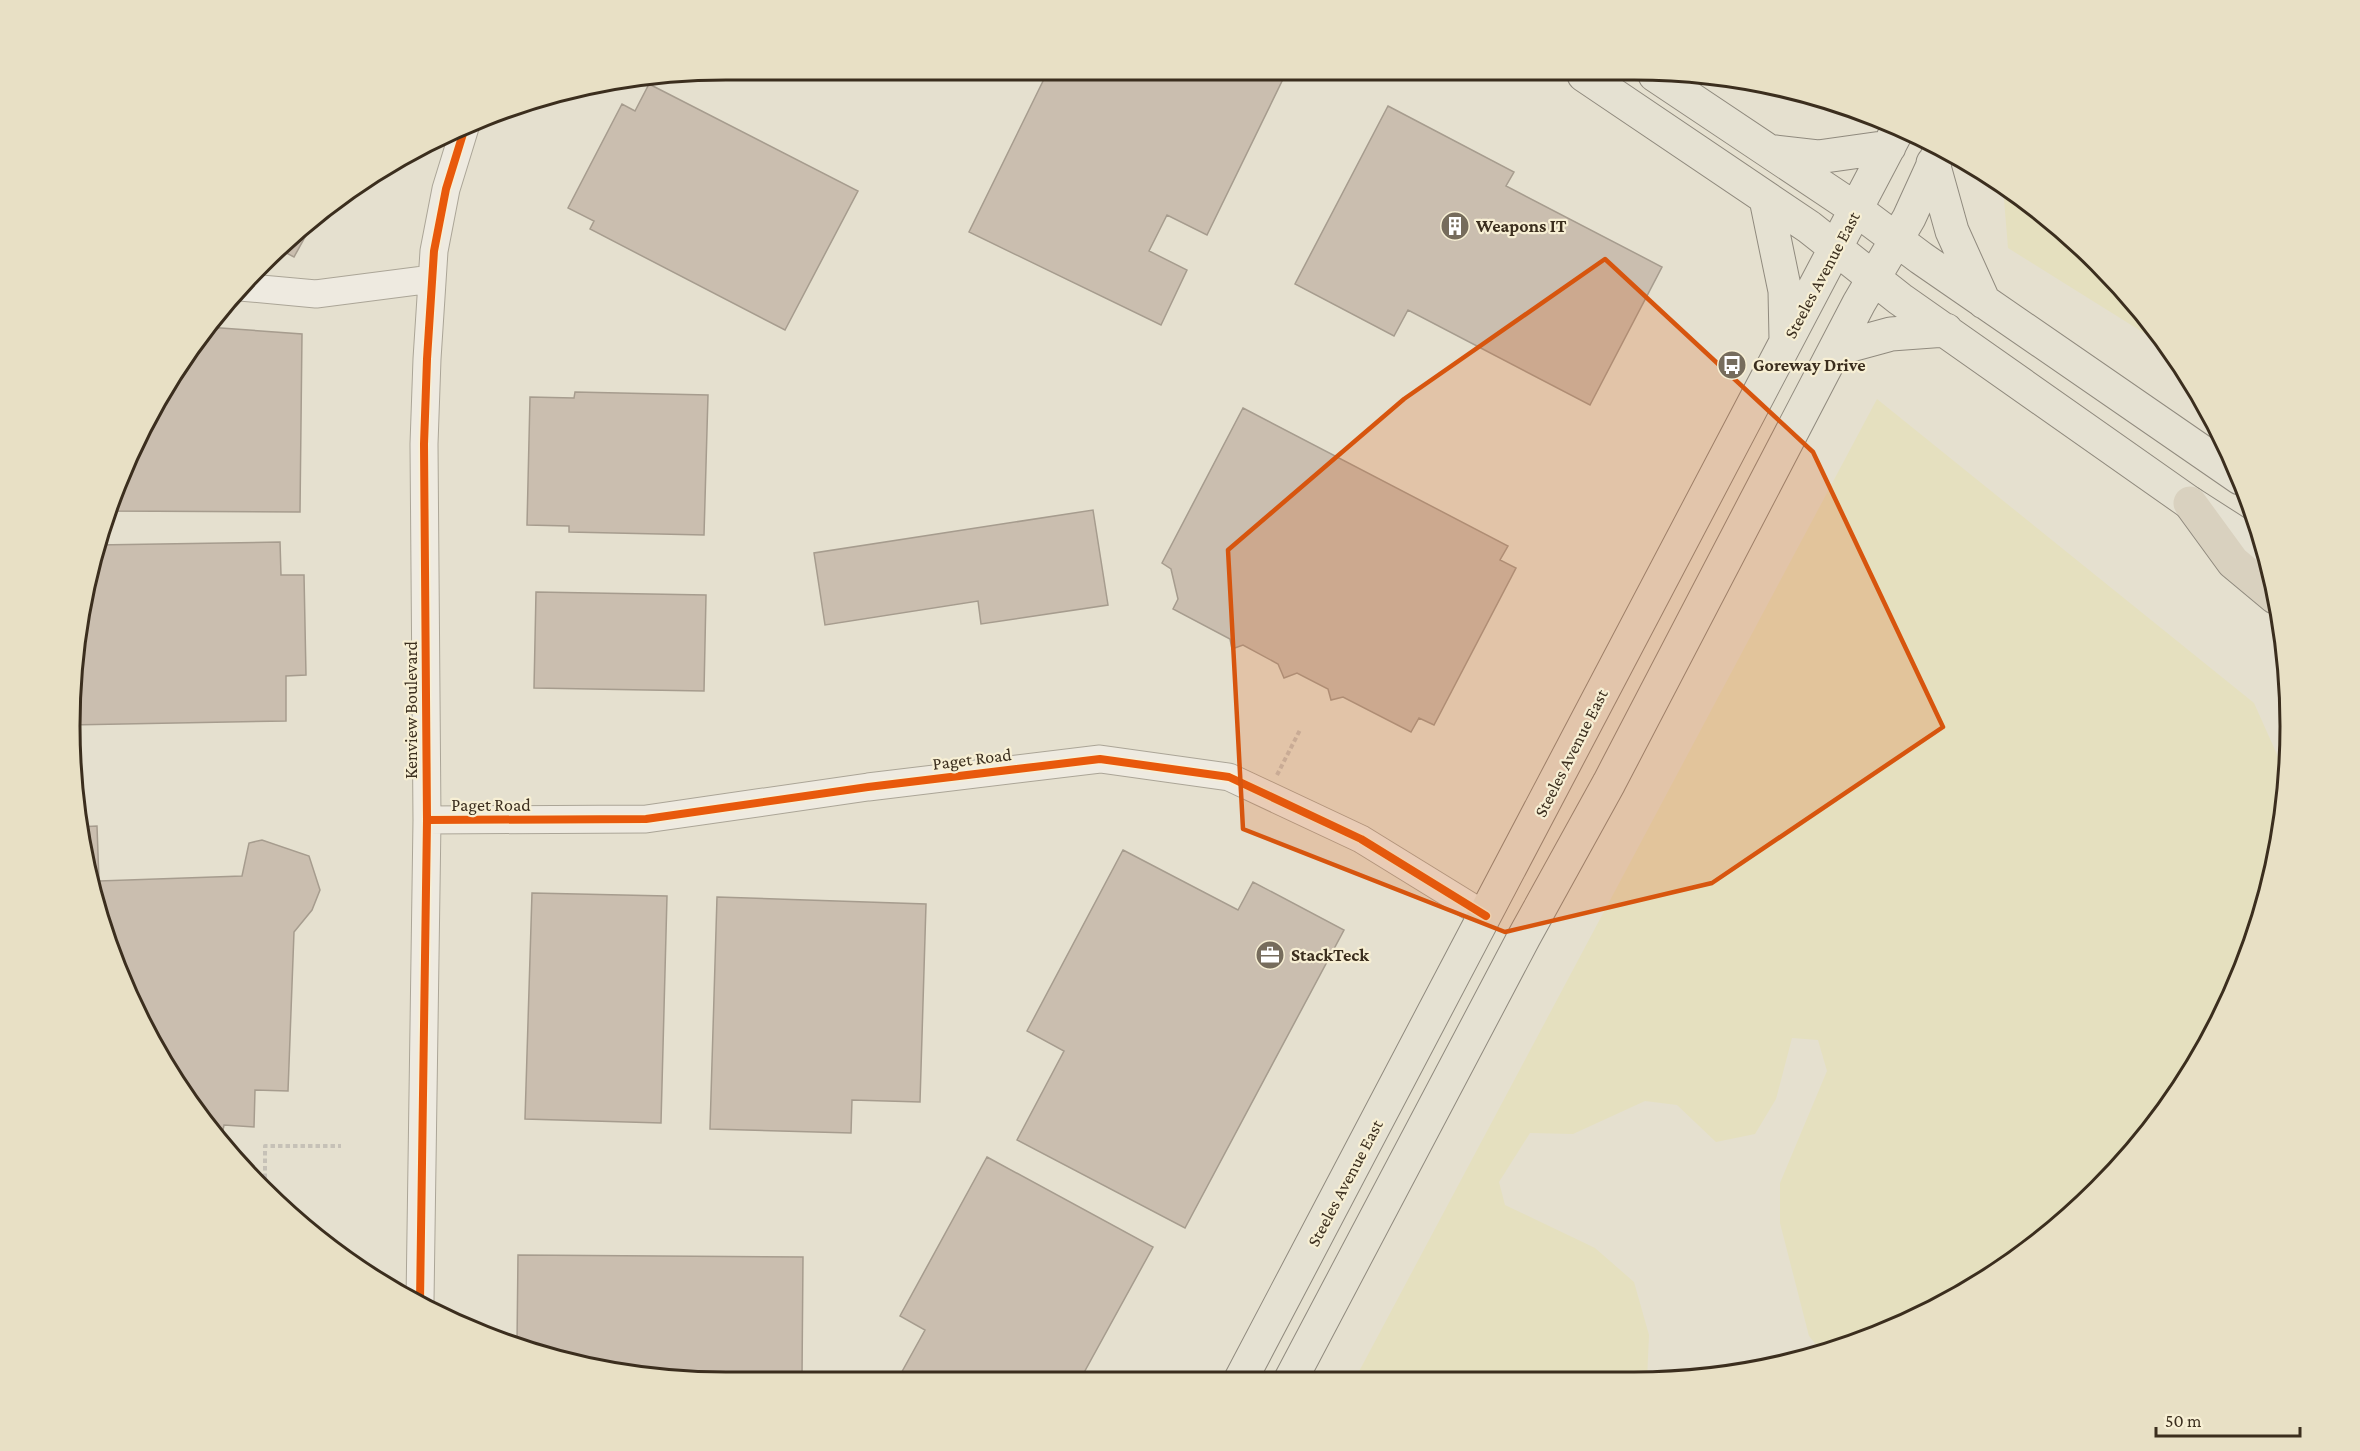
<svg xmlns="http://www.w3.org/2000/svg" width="2360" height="1451" font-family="'Crimson Pro',serif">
<rect width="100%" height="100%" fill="#e5e0cf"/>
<path fill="#e5e0bf" d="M2003,187L2034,204L2128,292L2168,348L2008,248Z
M1877,399L2254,703L2288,779L2269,895L2223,1016L2156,1125L2068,1219L1962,1294L1845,1347L1822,1352L1809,1336L1780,1223V1183L1827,1071L1818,1040L1792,1038L1776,1099L1755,1134L1716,1142L1677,1105L1645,1101L1573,1134L1530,1133L1499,1182L1505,1205L1595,1248L1634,1282L1649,1335L1647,1380L1355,1379Z"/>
<path fill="#cabeaf" stroke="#a69c8e" stroke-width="1.5" d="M1046,75H1285L1207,235L1167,215L1149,251L1187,270L1161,325L969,232Z
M649,84L858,191L785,330L590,229L594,221L568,208L622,104L635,111Z
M1388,106L1514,172L1506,186L1662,267L1590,405L1408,310L1394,336L1295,284Z
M304,224L310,228L294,257L277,248Z
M207,327L302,334L300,512L106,511L180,360Z
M575,392L708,395L704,535L569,532V526L527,525L530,397L574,398Z
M1243,408L1508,546L1500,560L1516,568L1434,725L1419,718L1411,732L1343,697L1331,700L1328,689L1297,673L1284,678L1278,664L1243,645L1232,649L1230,639L1173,609L1178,599L1171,569L1162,563Z
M1093,510L1108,605L981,624L978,601L825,625L814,553Z
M280,542L281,575H304L306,675L286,676V721L69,725L75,639L97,545Z
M536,592L706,595L704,691L534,688Z
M97,826L99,881L242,876L249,843L262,840L309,856L320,890L312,910L294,932L288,1091L255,1090L254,1127L224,1125L221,1140L180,1091L104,936L78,827Z
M1123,850L1238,910L1253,882L1344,930L1185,1228L1017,1140L1064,1051L1027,1031Z
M532,893L667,896L661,1123L525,1119Z
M717,897L926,904L920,1102L852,1100L851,1133L710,1129Z
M987,1157L1153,1247L1081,1378L899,1377L925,1330L900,1316Z
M518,1255L803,1257L802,1377L640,1376L517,1344Z"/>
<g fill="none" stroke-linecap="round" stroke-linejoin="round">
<g stroke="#aba597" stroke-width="29">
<path id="minor" d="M240,287L316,294L432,279
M427,820L646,819L868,787L1100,759L1229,777L1361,839L1486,916
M420,1301L427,820L424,444L427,359L434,251L446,189L466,124"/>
</g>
<g stroke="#908a7e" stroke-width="35">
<path id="major" d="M1584,75L1809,227L1900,299L2190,503L2265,551
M1655,75L1857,210L1921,258L2240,478
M1775,152L1818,157L1889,147
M1933,163L1952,231L1984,302
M1766,199L1785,291L1786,339
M1836,349L1891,334L1946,330
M1241,1379L1899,127
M1291,1379L1524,937L1609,783L1859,303L1909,218L1940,150"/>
</g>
<g stroke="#908a7e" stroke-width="35">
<path id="highway" d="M2190,503L2233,562L2275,597"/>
</g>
<path stroke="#c6c1b7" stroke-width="4" stroke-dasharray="4.5 3" stroke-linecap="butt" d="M1277,775L1300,730
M265,1193V1146H341"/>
<use href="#minor" stroke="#eeeae0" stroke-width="27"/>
<use href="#major" stroke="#e5e1d2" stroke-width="33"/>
<use href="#highway" stroke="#d9d1bf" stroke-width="33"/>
<g stroke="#f7efd4" stroke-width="11">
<path id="cycleway" d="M427,820L646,819L868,787L1100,759L1229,777L1361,839L1486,916
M420,1301L427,820L424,444L427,359L434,251L446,189L466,124"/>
</g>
<use href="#cycleway" stroke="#e8590c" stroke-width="8"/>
</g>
<path fill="#d7550e" fill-opacity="0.2" stroke="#d7550e" stroke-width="4.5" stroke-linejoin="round" d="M1605,259L1813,452L1943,727L1712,883L1505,932L1243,829L1228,550L1404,399Z"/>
<defs>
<g id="building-disc" transform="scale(1.5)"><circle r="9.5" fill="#766c5c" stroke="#f7efd4"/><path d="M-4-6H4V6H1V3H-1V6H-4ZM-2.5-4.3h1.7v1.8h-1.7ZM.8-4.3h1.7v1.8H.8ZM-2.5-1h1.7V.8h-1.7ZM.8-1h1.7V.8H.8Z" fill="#fff"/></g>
<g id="bus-disc" transform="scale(1.5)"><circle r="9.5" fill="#766c5c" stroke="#f7efd4"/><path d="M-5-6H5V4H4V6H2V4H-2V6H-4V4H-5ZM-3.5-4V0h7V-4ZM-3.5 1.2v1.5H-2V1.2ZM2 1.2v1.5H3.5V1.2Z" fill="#fff"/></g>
<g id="office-disc" transform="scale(1.5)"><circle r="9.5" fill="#766c5c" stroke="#f7efd4"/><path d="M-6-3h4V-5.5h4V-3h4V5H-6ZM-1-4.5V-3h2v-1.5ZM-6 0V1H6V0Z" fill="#fff"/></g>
</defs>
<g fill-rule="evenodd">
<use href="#building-disc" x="1455" y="226"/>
<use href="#bus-disc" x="1732" y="365"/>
<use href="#office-disc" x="1270" y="955"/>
</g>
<g text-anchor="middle" stroke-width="4.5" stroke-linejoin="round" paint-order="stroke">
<g font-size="18" font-weight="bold" fill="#3b2e1e" stroke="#f7efd4" text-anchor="start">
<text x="1476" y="232">Weapons IT</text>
<text x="1753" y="371">Goreway Drive</text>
<text x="1291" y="961">StackTeck</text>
</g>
<g font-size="18" fill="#3b2e1e" stroke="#f7efd4">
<text transform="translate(1822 275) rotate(-62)" y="6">Steeles Avenue East</text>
<text transform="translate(411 710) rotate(-90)" y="6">Kenview Boulevard</text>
<text transform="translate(1571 753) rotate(-63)" y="6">Steeles Avenue East</text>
<text transform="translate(972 759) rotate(-7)" y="6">Paget Road</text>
<text x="491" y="811">Paget Road</text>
<text transform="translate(1345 1183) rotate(-62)" y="6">Steeles Avenue East</text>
</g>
</g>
<path d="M0 0H2360V1451H0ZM726 80H1634A646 646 0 0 1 2280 726V726A646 646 0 0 1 1634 1372H726A646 646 0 0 1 80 726V726A646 646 0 0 1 726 80Z" fill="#e8e0c5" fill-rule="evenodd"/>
<path fill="none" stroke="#3b2e1e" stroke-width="3" d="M726 80H1634A646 646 0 0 1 2280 726V726A646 646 0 0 1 1634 1372H726A646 646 0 0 1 80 726V726A646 646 0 0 1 726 80Z"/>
<path d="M2156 1427v9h144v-9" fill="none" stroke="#3b2e1e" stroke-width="3"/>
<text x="2165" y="1427" font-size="18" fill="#3b2e1e" stroke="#f7efd4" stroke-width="4.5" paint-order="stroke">50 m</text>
</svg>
